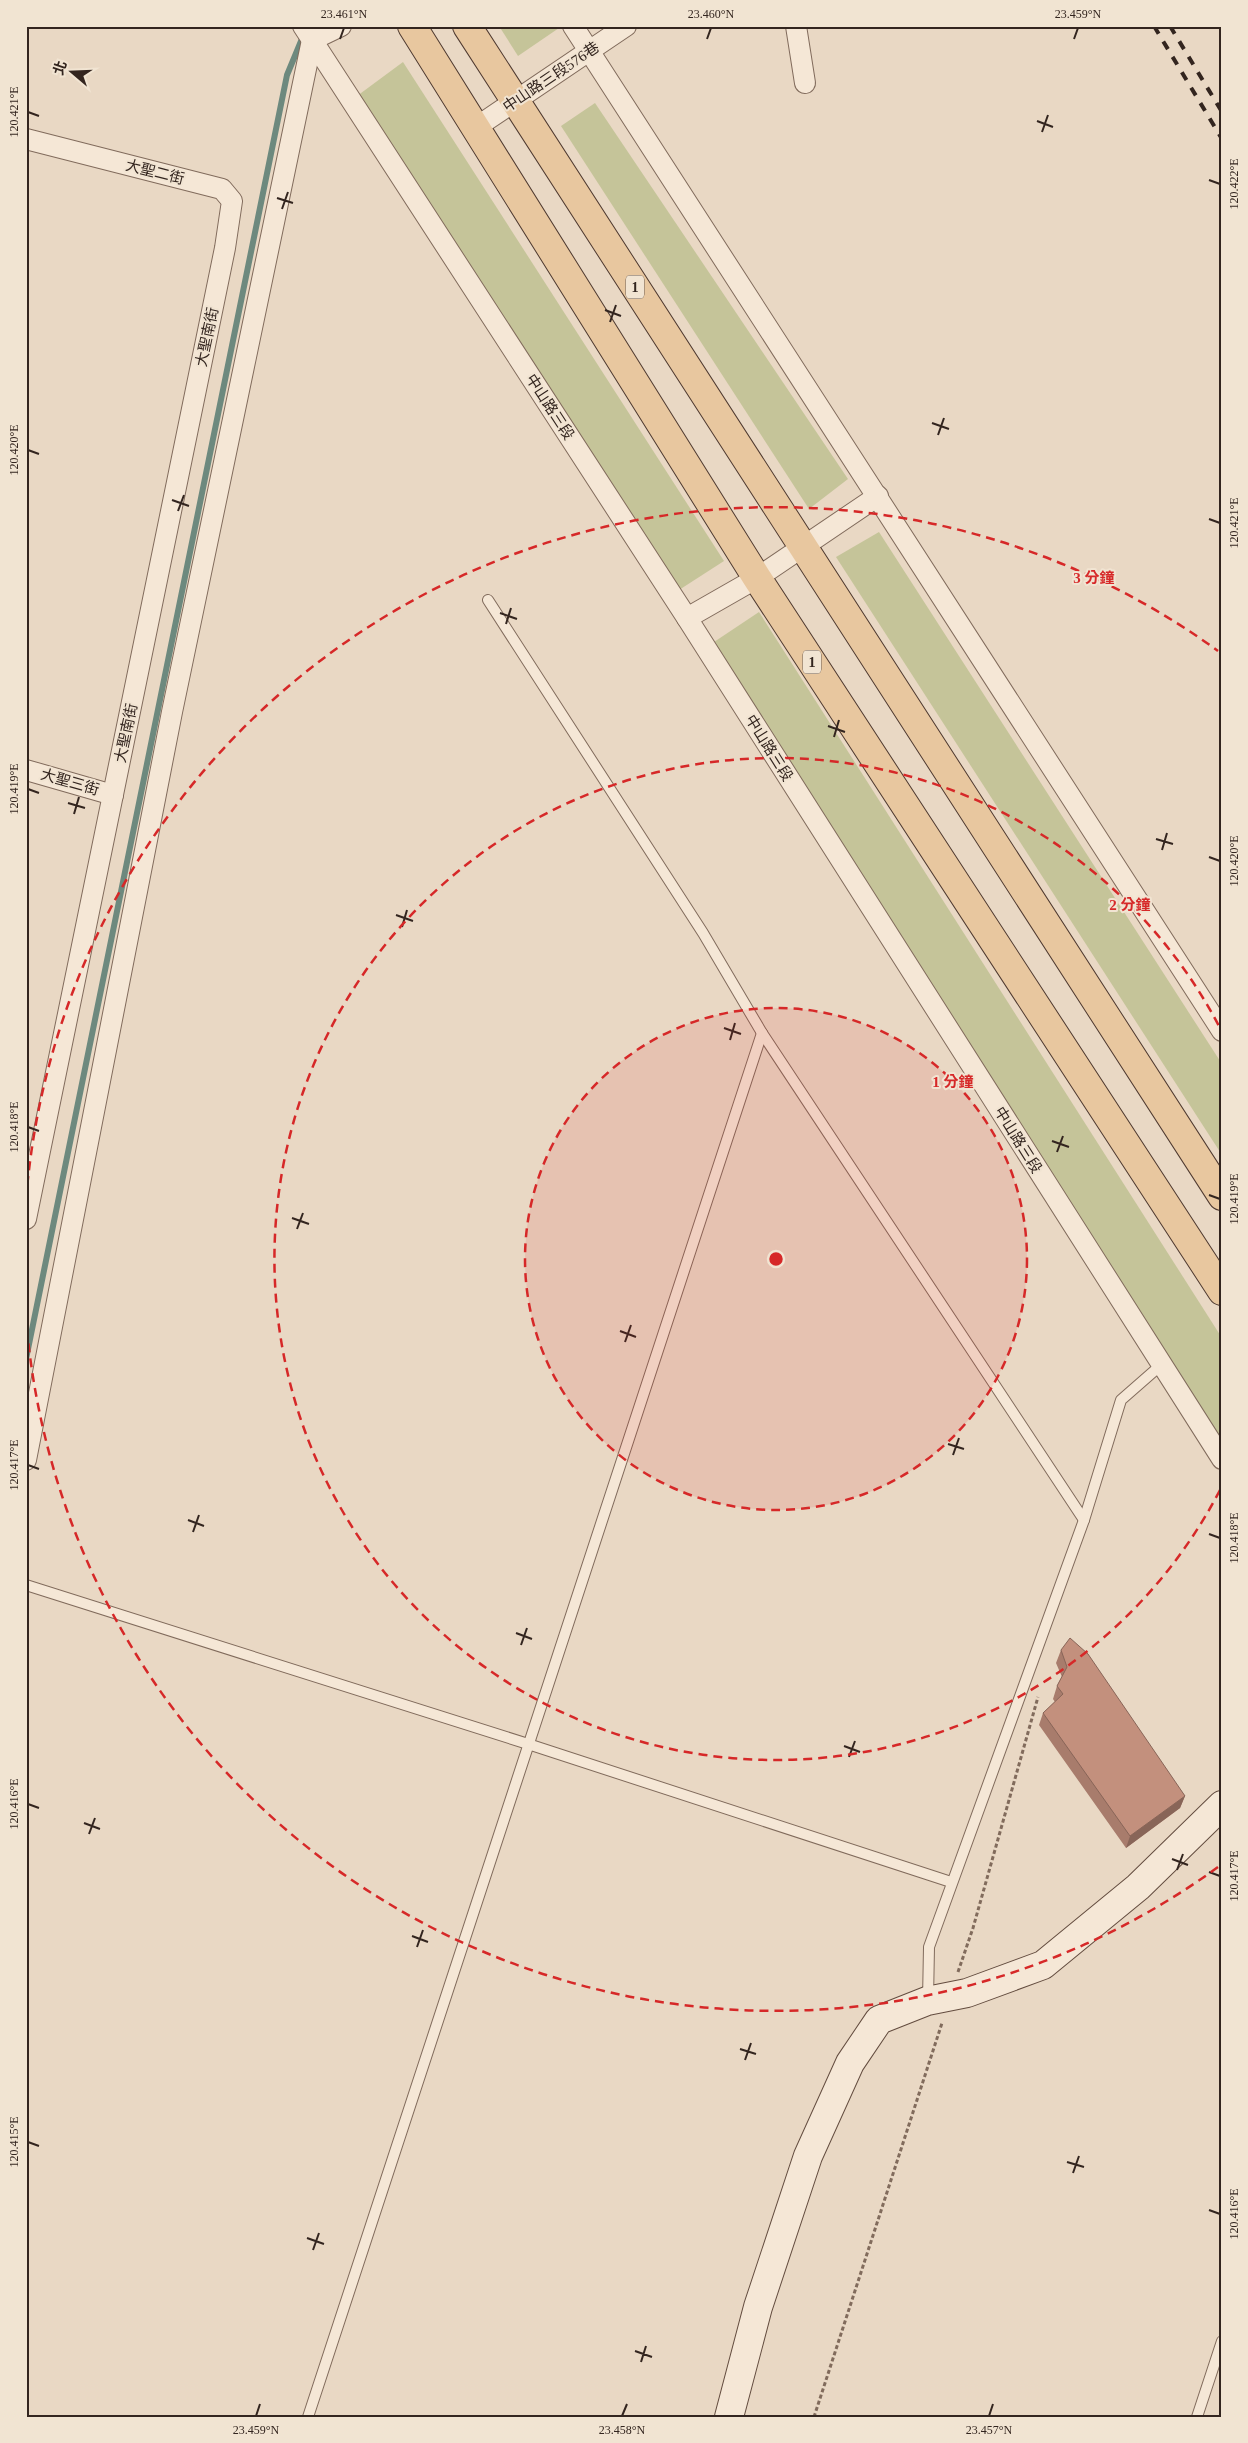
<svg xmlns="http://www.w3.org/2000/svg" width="1248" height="2443" font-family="'Times New Roman','Noto Sans TC',serif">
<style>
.green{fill:#c5c499}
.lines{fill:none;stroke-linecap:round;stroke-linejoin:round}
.stream{stroke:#6d897e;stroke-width:6}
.lane-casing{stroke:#816b5c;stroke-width:12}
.street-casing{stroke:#816b5c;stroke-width:22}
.secondary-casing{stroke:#634c3f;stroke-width:30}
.primary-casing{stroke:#4f3a30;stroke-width:30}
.path{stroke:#816b5c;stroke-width:3;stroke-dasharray:4 2.5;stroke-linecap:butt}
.lane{stroke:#f5e7d6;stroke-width:10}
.street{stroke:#f5e7d6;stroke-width:20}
.secondary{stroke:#f5e7d6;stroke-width:28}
.primary{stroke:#e8c79f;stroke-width:28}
.rail{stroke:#33251f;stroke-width:4;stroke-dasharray:9 9;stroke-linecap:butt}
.wall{fill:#a87c6c}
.shaded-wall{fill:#886558}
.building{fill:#c3907d;stroke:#886558}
.ticks{fill:none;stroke:#33251f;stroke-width:2}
.ring{fill:none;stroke:#d62828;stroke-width:2.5;stroke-dasharray:9 6}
.labels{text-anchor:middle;stroke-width:4;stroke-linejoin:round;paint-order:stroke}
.shield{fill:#f1e4d2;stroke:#6c5e55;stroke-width:1}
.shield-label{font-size:14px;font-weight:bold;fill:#33251f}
.street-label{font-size:15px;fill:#33251f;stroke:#f1e4d2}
.centre{fill:#d62828;stroke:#f1e4d2;stroke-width:2.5}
.ring-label{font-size:15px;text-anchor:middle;font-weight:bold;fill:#d62828;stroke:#f1e4d2;stroke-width:4;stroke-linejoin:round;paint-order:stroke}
.neatline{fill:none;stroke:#33251f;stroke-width:2}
.ticks-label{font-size:12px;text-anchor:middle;fill:#33251f}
</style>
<rect width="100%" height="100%" fill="#e9d8c4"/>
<g class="green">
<polygon points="499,26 558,26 559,28 518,56"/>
<polygon points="403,62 724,561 679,590 357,96"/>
<polygon points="595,103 848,479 809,509 561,126"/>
<polygon points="879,532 1222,1064 1222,1155 836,557"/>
<polygon points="759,612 1222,1338 1222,1440 714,642"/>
</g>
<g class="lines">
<polyline class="stream" points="26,1359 287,75 304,34"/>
<defs>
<g id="lane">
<polyline points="488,600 703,933 762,1033 1084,1520"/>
<polyline points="26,1585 528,1744 951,1882"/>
<polyline points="928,2000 929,1947 1084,1520 1121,1400 1161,1365"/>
<polyline points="308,2417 762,1033"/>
<polyline points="1197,2417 1222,2341"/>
</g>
<g id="street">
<polyline points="303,26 687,618 1222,1459"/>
<polyline points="573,26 1222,1031"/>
<polyline points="796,26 805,83"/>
<polyline points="475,128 626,26"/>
<polyline points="26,139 222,189 232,201 225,248 26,1219"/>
<polyline points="687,618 757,578 878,496"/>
<polyline points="26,770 113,795"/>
<polyline points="26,1460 172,712 312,40 341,26"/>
</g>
<polyline id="secondary" points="729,2417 758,2307 808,2156 850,2063 879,2020 927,2001 967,1993 1043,1965 1138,1887 1222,1805"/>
<g id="primary">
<polyline points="412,26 757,578 1222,1291"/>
<polyline points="467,26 1222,1196"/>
</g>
</defs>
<use href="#lane" class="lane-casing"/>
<use href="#street" class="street-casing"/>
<use href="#secondary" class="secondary-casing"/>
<use href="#primary" class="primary-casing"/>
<g class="path">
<polyline points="958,1972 973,1928 1038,1697"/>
<polyline points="814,2417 942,2023"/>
</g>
<use href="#lane" class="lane"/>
<use href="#street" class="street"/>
<use href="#secondary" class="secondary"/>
<use href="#primary" class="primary"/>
<g class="rail">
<polyline points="1154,26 1222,139"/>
<polyline points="1170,26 1222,112"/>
</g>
</g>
<polygon class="wall" points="1061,1650 1185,1796 1180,1808 1126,1848 1039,1725 1043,1713 1055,1702 1053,1699 1057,1686 1062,1677 1056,1663"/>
<polygon class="shaded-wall" points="1185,1796 1180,1808 1126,1848 1130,1836"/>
<polygon class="building" points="1070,1638 1088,1654 1185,1796 1130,1836 1043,1713 1063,1694 1057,1686 1067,1667 1061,1650"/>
<path class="ticks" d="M 340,39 L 344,28M 707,39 L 711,28M 1074,39 L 1078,28M 28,112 L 39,116M 1037,121 L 1053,127M 1042,132 L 1048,115M 1209,180 L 1220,184M 277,198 L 293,203M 282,209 L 288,192M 605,310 L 621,316M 610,322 L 616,305M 932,423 L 949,429M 938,435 L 944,418M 28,450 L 39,454M 172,500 L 189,506M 178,511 L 184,495M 1209,519 L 1220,523M 500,613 L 517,619M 506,624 L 511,608M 828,726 L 845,732M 834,737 L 839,720M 28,789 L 39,793M 68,803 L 85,808M 74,814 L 79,797M 1156,839 L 1173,844M 1162,850 L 1167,833M 1209,857 L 1220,861M 396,915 L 413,921M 402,927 L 407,910M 724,1028 L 741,1034M 730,1040 L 735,1023M 28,1127 L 39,1131M 1052,1141 L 1069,1147M 1057,1152 L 1063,1136M 1209,1195 L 1220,1199M 292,1218 L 309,1224M 297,1229 L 303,1213M 620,1331 L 636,1337M 625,1342 L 631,1325M 948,1444 L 964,1449M 953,1455 L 959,1438M 28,1465 L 39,1469M 188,1520 L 204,1526M 193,1532 L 199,1515M 1209,1534 L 1220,1538M 516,1633 L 532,1639M 521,1645 L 527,1628M 844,1746 L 860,1752M 849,1757 L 855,1741M 28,1804 L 39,1808M 84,1823 L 100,1829M 89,1834 L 95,1818M 1172,1859 L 1188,1865M 1177,1870 L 1183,1854M 1209,1872 L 1220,1876M 412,1936 L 428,1942M 417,1947 L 423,1930M 740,2049 L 756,2054M 745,2060 L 751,2043M 28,2142 L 39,2146M 1067,2162 L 1084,2167M 1073,2173 L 1079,2156M 1209,2210 L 1220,2214M 307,2238 L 324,2244M 313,2250 L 319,2233M 635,2351 L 652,2357M 641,2362 L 646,2346M 256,2416 L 260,2404M 622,2416 L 627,2404M 989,2416 L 993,2404"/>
<circle cx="776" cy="1259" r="251" fill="#d62828" fill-opacity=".12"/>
<g class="ring">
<circle cx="776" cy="1259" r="251"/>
<path d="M1220 1490A501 501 0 1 1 1220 1028"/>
<path d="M1218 1867A752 752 0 0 1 26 1318M26 1200A752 752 0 0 1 1218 651"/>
</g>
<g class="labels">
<g class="shield">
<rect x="626" y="275.5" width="18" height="23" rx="4"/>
<rect x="803" y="650.5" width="18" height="23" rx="4"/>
</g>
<g class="shield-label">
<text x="635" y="292">1</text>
<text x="812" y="667">1</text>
</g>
<g class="street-label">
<text transform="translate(551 77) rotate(-34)" y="5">中山路三段576巷</text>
<text transform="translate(155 172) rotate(14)" y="5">大聖二街</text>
<text transform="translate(207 337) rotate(-78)" y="5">大聖南街</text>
<text transform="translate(550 407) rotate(57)" y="5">中山路三段</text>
<text transform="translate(126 733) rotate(-78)" y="5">大聖南街</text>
<text transform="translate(769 748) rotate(58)" y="5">中山路三段</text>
<text transform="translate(70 782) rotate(16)" y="5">大聖三街</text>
<text transform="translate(1018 1140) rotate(58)" y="5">中山路三段</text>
</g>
</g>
<circle cx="776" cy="1259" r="8" class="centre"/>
<g class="ring-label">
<text x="1094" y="583">3 分鐘</text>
<text x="1130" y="910">2 分鐘</text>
<text x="953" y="1087">1 分鐘</text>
</g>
<rect width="1248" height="2443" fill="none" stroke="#f1e4d2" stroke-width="55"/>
<g transform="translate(72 72) rotate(289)" stroke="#f1e4d2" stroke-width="4" paint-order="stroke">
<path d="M0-4L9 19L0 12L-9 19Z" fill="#33251f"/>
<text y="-8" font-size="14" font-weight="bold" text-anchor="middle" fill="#33251f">北</text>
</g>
<rect x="28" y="28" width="1192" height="2388" class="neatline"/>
<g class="ticks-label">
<text x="344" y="18">23.461°N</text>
<text x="711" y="18">23.460°N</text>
<text x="1078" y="18">23.459°N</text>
<text transform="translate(14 112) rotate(-90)" y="4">120.421°E</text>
<text transform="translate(1234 184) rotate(-90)" y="4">120.422°E</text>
<text transform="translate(14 450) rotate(-90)" y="4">120.420°E</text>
<text transform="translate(1234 523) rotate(-90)" y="4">120.421°E</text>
<text transform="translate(14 789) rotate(-90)" y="4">120.419°E</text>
<text transform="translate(1234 861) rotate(-90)" y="4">120.420°E</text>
<text transform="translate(14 1127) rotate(-90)" y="4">120.418°E</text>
<text transform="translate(1234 1199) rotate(-90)" y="4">120.419°E</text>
<text transform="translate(14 1465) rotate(-90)" y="4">120.417°E</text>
<text transform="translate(1234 1538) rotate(-90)" y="4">120.418°E</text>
<text transform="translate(14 1804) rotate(-90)" y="4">120.416°E</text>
<text transform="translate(1234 1876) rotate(-90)" y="4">120.417°E</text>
<text transform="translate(14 2142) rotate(-90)" y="4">120.415°E</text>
<text transform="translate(1234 2214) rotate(-90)" y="4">120.416°E</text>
<text x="256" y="2434">23.459°N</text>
<text x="622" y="2434">23.458°N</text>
<text x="989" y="2434">23.457°N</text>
</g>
</svg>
